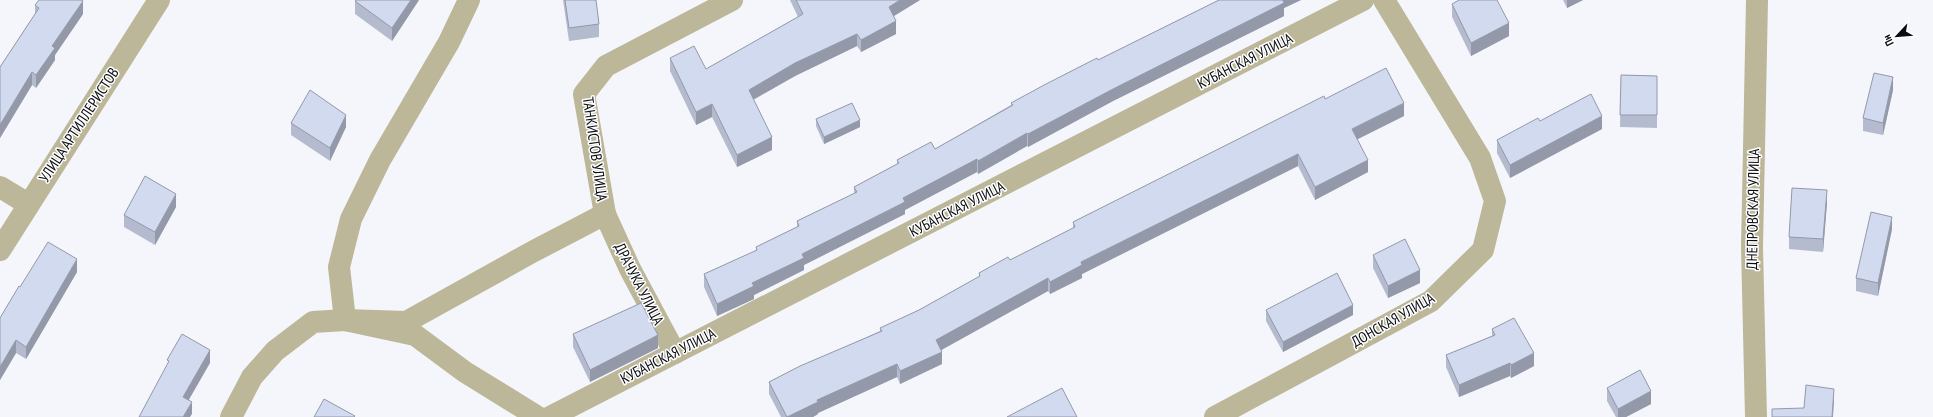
<svg xmlns="http://www.w3.org/2000/svg" width="1933" height="417" font-family="'PT Sans Narrow',sans-serif">
<style>
.lines{fill:none;stroke-linecap:round;stroke-linejoin:round}
.minor{stroke:#bcb798;stroke-width:22}
.wall{fill:#b5bbce}
.shaded-wall{fill:#9399a8}
.building{fill:#d2daf0;stroke:#9399a8}
.labels{text-anchor:middle;stroke-width:3;stroke-linejoin:round;paint-order:stroke}
.street-label{font-size:15px;fill:#0a0c13;stroke:#fff}
</style>
<rect width="100%" height="100%" fill="#f5f6fb"/>
<g class="lines">
<g class="minor">
<polyline points="469,0 449,42 380,160 351,219 339,267 345,320 415,335 465,372 538,417"/>
<polyline points="0,187 28,204"/>
<polyline points="605,214 630,269 675,353"/>
<polyline points="0,250 159,0"/>
<polyline points="231,417 252,377 275,351 313,322 345,320 406,322 534,251 605,214 584,94 606,66 732,0"/>
<polyline points="550,417 1363,0"/>
<polyline points="1215,417 1431,301 1483,250 1495,201 1480,158 1384,0"/>
<polyline points="1756,417 1752,247 1757,0"/>
</g>
</g>
<g class="wall">
<polygon points="356,0 419,0 392,41 355,14 355,1"/>
<polygon points="563,0 596,0 599,24 599,37 569,41"/>
<polygon points="790,0 920,0 894,16 896,34 861,52 857,46 795,76 753,100 772,150 737,167 712,117 696,125 670,71 670,58 706,69 798,17"/>
<polygon points="1219,0 1301,0 1284,8 1284,16 1113,101 1028,147 1027,146 978,174 977,172 905,210 905,214 804,265 804,270 754,295 754,299 717,316 704,287 704,274 756,251 756,247 797,227 797,221 854,194 854,187 897,164 897,160 935,149 1011,105 1011,103"/>
<polygon points="1563,0 1583,0 1567,8"/>
<polygon points="1452,4 1509,36 1471,56 1452,17"/>
<polygon points="35,5 83,14 55,55 55,60 36,88 32,85 0,138 0,67 35,14"/>
<polygon points="1621,75 1657,76 1657,128 1620,127"/>
<polygon points="1893,90 1883,135 1863,131 1863,118"/>
<polygon points="1325,99 1404,116 1357,139 1368,172 1315,200 1298,166 1082,274 1082,278 1050,294 1048,291 941,350 942,364 900,384 897,377 818,413 818,414 813,417 781,417 769,394 769,382 880,331 880,328 919,310 979,277 979,273 1010,260 1073,228 1073,222"/>
<polygon points="816,119 860,127 824,144 816,126"/>
<polygon points="1540,121 1602,129 1510,178 1497,153 1497,140"/>
<polygon points="291,123 346,127 330,161 291,135"/>
<polygon points="1827,203 1823,252 1789,249 1789,237"/>
<polygon points="176,207 155,245 124,227 124,215"/>
<polygon points="1892,229 1878,296 1856,291 1856,278"/>
<polygon points="1373,255 1420,283 1388,298 1373,268"/>
<polygon points="77,272 26,359 16,353 0,380 0,318 20,287"/>
<polygon points="1266,310 1353,315 1283,352 1266,321"/>
<polygon points="1492,329 1534,366 1511,378 1510,376 1459,397 1446,367 1446,355 1492,336"/>
<polygon points="573,334 658,348 590,382 573,347"/>
<polygon points="1607,388 1651,404 1626,417 1616,417 1607,401"/>
</g>
<g class="shaded-wall">
<polygon points="411,0 419,0 392,41 392,28"/>
<polygon points="900,0 920,0 889,19 889,7"/>
<polygon points="1282,0 1301,0 1284,8 1284,16 1113,101 1028,147 1028,134 1113,89"/>
<polygon points="1567,0 1583,0 1567,8"/>
<polygon points="83,1 83,14 55,55 55,60 36,88 36,75 52,46"/>
<polygon points="896,21 896,34 861,52 861,40"/>
<polygon points="1509,23 1509,36 1471,56 1471,43"/>
<polygon points="857,34 857,46 795,76 749,102 749,90 795,63"/>
<polygon points="32,72 32,85 0,138 0,125"/>
<polygon points="1893,77 1893,90 1883,135 1883,123"/>
<polygon points="1404,103 1404,116 1352,142 1352,129"/>
<polygon points="712,104 712,117 696,125 696,112"/>
<polygon points="346,115 346,127 330,161 330,148"/>
<polygon points="1602,116 1602,129 1510,178 1510,165"/>
<polygon points="860,120 860,127 824,144 824,137"/>
<polygon points="1027,133 1027,146 978,174 978,161"/>
<polygon points="772,137 772,150 737,167 737,155"/>
<polygon points="1298,154 1298,166 1082,274 1082,278 1050,294 1050,282 1081,262"/>
<polygon points="977,159 977,172 905,210 905,214 804,265 804,270 754,295 754,299 717,316 717,304 802,254 903,198"/>
<polygon points="1368,160 1368,172 1315,200 1315,187"/>
<polygon points="1827,190 1827,203 1823,252 1823,239"/>
<polygon points="176,194 176,207 155,245 155,232"/>
<polygon points="1892,217 1892,229 1878,296 1878,283"/>
<polygon points="77,259 77,272 26,359 26,347"/>
<polygon points="1420,270 1420,283 1388,298 1388,286"/>
<polygon points="1048,278 1048,291 936,353 936,340"/>
<polygon points="1353,305 1353,315 1283,352 1283,342"/>
<polygon points="658,335 658,348 590,382 590,370"/>
<polygon points="16,340 16,353 0,380 0,367"/>
<polygon points="210,350 210,363 183,410 183,397"/>
<polygon points="942,352 942,364 900,384 900,371"/>
<polygon points="1534,353 1534,366 1511,378 1511,365"/>
<polygon points="1510,363 1510,376 1459,397 1459,385"/>
<polygon points="897,364 897,377 818,413 818,414 813,417 788,417 817,400"/>
<polygon points="1834,389 1834,401 1833,417 1832,417"/>
<polygon points="1651,391 1651,404 1626,417 1618,417 1618,409"/>
<polygon points="192,402 192,414 190,417 183,417"/>
</g>
<g class="building">
<polygon points="39,0 82,0 83,1 52,46 55,48 36,75 32,72 0,125 0,67 39,8 35,5"/>
<polygon points="356,0 411,0 392,28 355,1"/>
<polygon points="565,0 596,0 599,24 569,28"/>
<polygon points="796,0 900,0 889,7 896,21 861,40 857,34 795,63 749,90 772,137 737,155 712,104 696,112 670,58 694,46 706,69 803,14"/>
<polygon points="1219,0 1283,0 1284,3 1113,89 1028,134 1027,133 978,161 977,159 903,198 905,202 802,254 804,258 752,283 754,286 717,304 704,274 757,250 756,247 799,226 797,221 857,192 854,187 899,163 897,160 931,142 935,149 1013,105 1011,103 1046,84 1097,58 1098,60"/>
<polygon points="1459,0 1497,0 1509,23 1471,43 1452,4"/>
<polygon points="1386,68 1404,103 1352,129 1368,160 1315,187 1298,154 1081,262 1082,265 1050,282 1048,278 936,340 942,352 900,371 897,364 817,400 818,402 787,417 769,382 800,366 882,331 880,328 919,310 980,276 979,273 1008,257 1010,260 1075,227 1073,222 1324,96 1325,99"/>
<polygon points="1874,73 1893,77 1883,123 1863,118"/>
<polygon points="1621,75 1657,76 1657,115 1620,115"/>
<polygon points="310,90 346,115 330,148 291,123"/>
<polygon points="1591,94 1602,116 1510,165 1497,140 1538,118 1540,121"/>
<polygon points="852,103 860,120 824,137 816,119"/>
<polygon points="145,176 176,194 155,232 124,215"/>
<polygon points="1792,188 1827,190 1823,239 1789,237"/>
<polygon points="1871,212 1892,217 1878,283 1856,278"/>
<polygon points="1405,239 1420,270 1388,286 1373,255"/>
<polygon points="48,242 77,259 26,347 16,340 0,367 0,318 19,286 20,287"/>
<polygon points="1337,273 1353,305 1283,342 1266,310"/>
<polygon points="641,303 658,335 590,370 573,334"/>
<polygon points="1514,318 1534,353 1511,365 1510,363 1459,385 1446,355 1495,335 1492,329"/>
<polygon points="182,334 210,350 183,397 192,402 183,417 139,417 169,361 167,360"/>
<polygon points="1640,370 1651,391 1618,409 1607,388"/>
<polygon points="1806,385 1834,389 1832,417 1772,417 1772,409 1804,408"/>
<polygon points="1062,388 1077,417 1007,417"/>
<polygon points="324,399 355,416 354,417 314,417"/>
</g>
<g class="labels">
<g class="street-label">
<text transform="translate(1245 61) rotate(-27)" y="5">КУБАНСКАЯ УЛИЦА</text>
<text transform="translate(79 125) rotate(-57)" y="5">УЛИЦА АРТИЛЛЕРИСТОВ</text>
<text transform="translate(595 149) rotate(82)" y="5">ТАНКИСТОВ УЛИЦА</text>
<text transform="translate(957 209) rotate(-27)" y="5">КУБАНСКАЯ УЛИЦА</text>
<text transform="translate(1753 209) rotate(-89)" y="5">ДНЕПРОВСКАЯ УЛИЦА</text>
<text transform="translate(639 284) rotate(63)" y="5">ДРАЧУКА УЛИЦА</text>
<text transform="translate(1393 320) rotate(-30)" y="5">ДОНСКАЯ УЛИЦА</text>
<text transform="translate(668 356) rotate(-27)" y="5">КУБАНСКАЯ УЛИЦА</text>
</g>
</g>
<g transform="translate(1897 36) rotate(244)" stroke="#ffffff" stroke-width="3" paint-order="stroke">
<path d="M0-3L7 15L0 10L-7 15Z" fill="#0a0c13"/>
<text y="-6" font-size="11" font-weight="bold" text-anchor="middle" fill="#0a0c13">Пн</text>
</g>
</svg>
